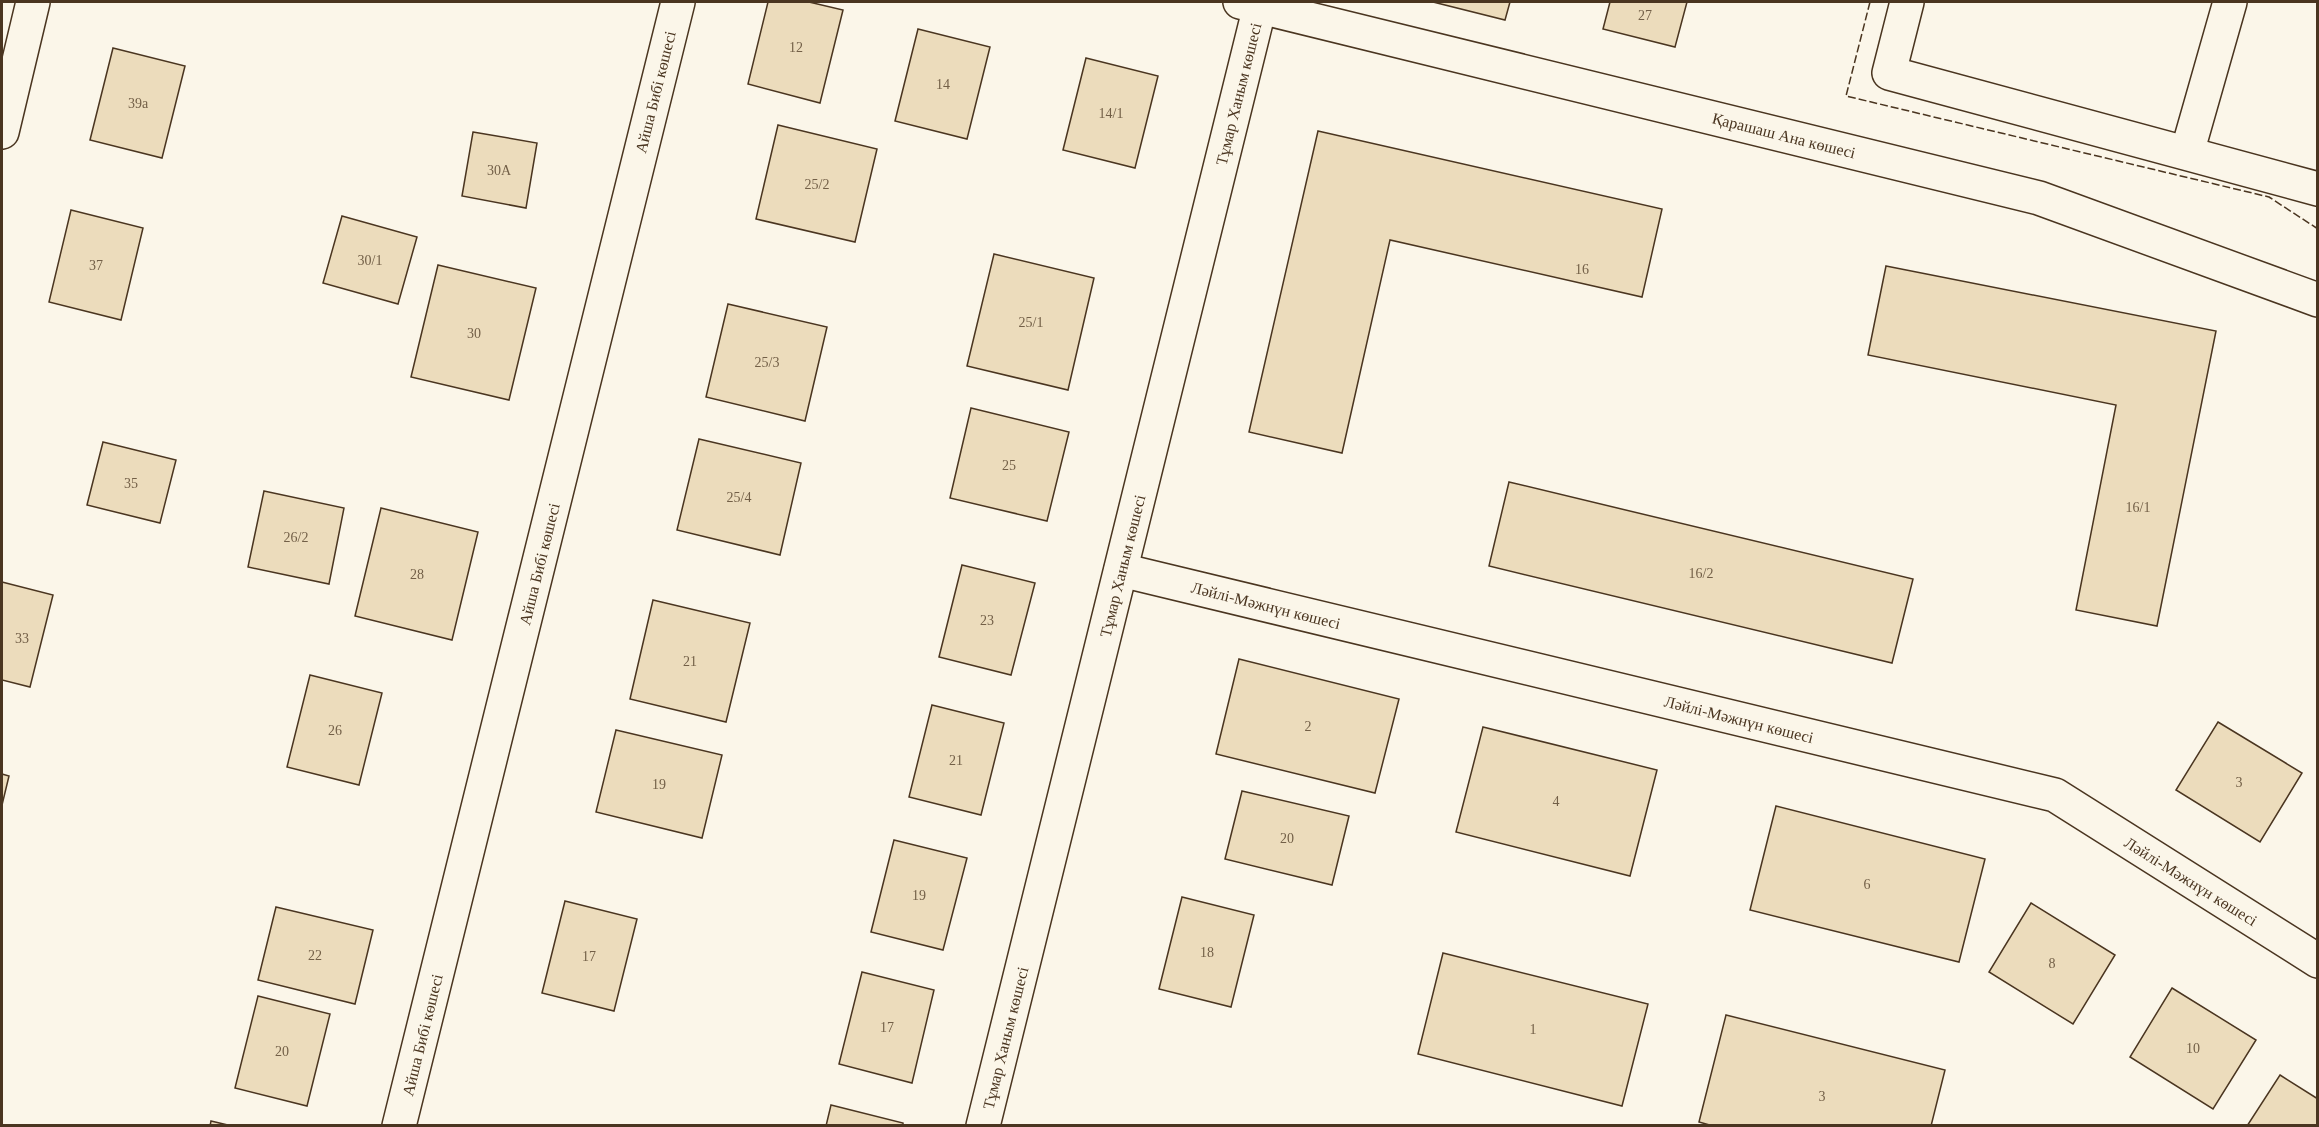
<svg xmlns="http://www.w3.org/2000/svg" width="2319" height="1127" font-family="Georgia,serif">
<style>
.building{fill:#ecdcbc;stroke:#4a3520;stroke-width:1.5}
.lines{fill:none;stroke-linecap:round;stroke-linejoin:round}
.minor-casing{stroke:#4a3520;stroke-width:36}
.minor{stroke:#fbf6e9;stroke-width:33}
.fence{stroke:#4a3520;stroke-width:1.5;stroke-dasharray:8 3;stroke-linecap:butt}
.labels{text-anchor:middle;stroke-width:4.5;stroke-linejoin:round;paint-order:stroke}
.number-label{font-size:14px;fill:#725f47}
.street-label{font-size:16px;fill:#4a3520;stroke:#fbf6e9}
</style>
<rect width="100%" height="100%" fill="#fbf6e9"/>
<g class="building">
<polygon points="768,2 809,2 843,10 820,103 748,84"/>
<polygon points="1433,2 1510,2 1505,20"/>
<polygon points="1610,2 1687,2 1675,47 1603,29"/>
<polygon points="918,29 990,47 967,139 895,121"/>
<polygon points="113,48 185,66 162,158 90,140"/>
<polygon points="1086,58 1158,76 1135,168 1063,150"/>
<polygon points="778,125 877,149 855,242 756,219"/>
<polygon points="1318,131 1662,209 1642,297 1390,240 1342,453 1249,432"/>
<polygon points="473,132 537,143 526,208 462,196"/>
<polygon points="71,210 143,228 121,320 49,302"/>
<polygon points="342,216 417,237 398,304 323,283"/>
<polygon points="994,254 1094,278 1068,390 967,366"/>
<polygon points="438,265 536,288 509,400 411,377"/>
<polygon points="1886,266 2216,331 2157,626 2076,610 2116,405 1868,355"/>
<polygon points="728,304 827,327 805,421 706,397"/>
<polygon points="971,408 1069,432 1047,521 950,498"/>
<polygon points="699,439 801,463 780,555 677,530"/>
<polygon points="103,442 176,460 160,523 87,505"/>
<polygon points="1509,482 1913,579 1892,663 1489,566"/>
<polygon points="264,491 344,508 329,584 248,567"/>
<polygon points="381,508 478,532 452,640 355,616"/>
<polygon points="962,565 1035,583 1011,675 939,657"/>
<polygon points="2,582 53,595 30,687 2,680"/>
<polygon points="653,600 750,623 726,722 630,699"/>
<polygon points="1239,659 1399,699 1375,793 1216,754"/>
<polygon points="310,675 382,693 359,785 287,767"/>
<polygon points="932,705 1004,723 981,815 909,797"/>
<polygon points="2218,722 2302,773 2260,842 2176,790"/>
<polygon points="1483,727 1657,770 1630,876 1456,832"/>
<polygon points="616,730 722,755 702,838 596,812"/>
<polygon points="2,774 9,776 2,805"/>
<polygon points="1242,791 1349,816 1332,885 1225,859"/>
<polygon points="1776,806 1985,859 1959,962 1750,910"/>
<polygon points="894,840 967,858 943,950 871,932"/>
<polygon points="1182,897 1254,915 1231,1007 1159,989"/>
<polygon points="565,901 637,919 614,1011 542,993"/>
<polygon points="2031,903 2115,955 2073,1024 1989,972"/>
<polygon points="276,907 373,930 355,1004 258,980"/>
<polygon points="1443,953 1648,1004 1622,1106 1418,1054"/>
<polygon points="862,972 934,990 912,1083 839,1064"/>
<polygon points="2172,988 2256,1040 2213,1109 2130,1057"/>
<polygon points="258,996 330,1014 307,1106 235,1088"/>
<polygon points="1726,1015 1945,1070 1931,1126 1713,1126 1699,1122"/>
<polygon points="2280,1075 2318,1099 2318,1126 2247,1126"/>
<polygon points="831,1105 903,1123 903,1126 826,1126"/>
<polygon points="211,1121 232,1126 210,1126"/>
</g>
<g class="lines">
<defs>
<g id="minor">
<polyline points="1240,2 2039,198 2318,300"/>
<polyline points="1907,2 1889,73 2318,189"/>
<polyline points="2,132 33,2"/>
<polyline points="2187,153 2230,2"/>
<polyline points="1121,570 2055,795 2318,961"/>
<polyline points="399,1126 678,2"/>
<polyline points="983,1126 1261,2"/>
</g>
</defs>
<use href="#minor" class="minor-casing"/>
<use href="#minor" class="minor"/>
<polyline class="fence" points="1870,2 1846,96 2269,197 2318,229"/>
</g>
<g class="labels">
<g class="number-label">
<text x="1645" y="20">27</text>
<text x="796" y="52">12</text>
<text x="943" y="89">14</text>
<text x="138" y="108">39а</text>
<text x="1111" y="118">14/1</text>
<text x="499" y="175">30А</text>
<text x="817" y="189">25/2</text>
<text x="370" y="265">30/1</text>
<text x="96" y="270">37</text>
<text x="1582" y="274">16</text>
<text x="1031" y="327">25/1</text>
<text x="474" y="338">30</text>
<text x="767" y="367">25/3</text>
<text x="1009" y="470">25</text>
<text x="131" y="488">35</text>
<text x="739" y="502">25/4</text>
<text x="2138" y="512">16/1</text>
<text x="296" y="542">26/2</text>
<text x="1701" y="578">16/2</text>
<text x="417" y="579">28</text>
<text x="987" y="625">23</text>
<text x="22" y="643">33</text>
<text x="690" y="666">21</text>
<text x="1308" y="731">2</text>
<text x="335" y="735">26</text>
<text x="956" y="765">21</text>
<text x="2239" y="787">3</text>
<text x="659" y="789">19</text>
<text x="1556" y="806">4</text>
<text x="1287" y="843">20</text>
<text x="1867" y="889">6</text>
<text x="919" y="900">19</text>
<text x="1207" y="957">18</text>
<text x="315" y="960">22</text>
<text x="589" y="961">17</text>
<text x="2052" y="968">8</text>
<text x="887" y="1032">17</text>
<text x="1533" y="1034">1</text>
<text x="2193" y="1053">10</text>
<text x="282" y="1056">20</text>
<text x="1822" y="1101">3</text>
</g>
<g class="street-label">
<text transform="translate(655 92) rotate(-76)" y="6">Айша Бибі көшесі</text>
<text transform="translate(1238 94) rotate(-76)" y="6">Тұмар Ханым көшесі</text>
<text transform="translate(1784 135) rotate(14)" y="6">Қарашаш Ана көшесі</text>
<text transform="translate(539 564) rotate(-76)" y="6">Айша Бибі көшесі</text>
<text transform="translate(1122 566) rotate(-76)" y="6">Тұмар Ханым көшесі</text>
<text transform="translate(1266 605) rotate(14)" y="6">Ләйлі-Мәжнүн көшесі</text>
<text transform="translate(1739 719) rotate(14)" y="6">Ләйлі-Мәжнүн көшесі</text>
<text transform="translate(2191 881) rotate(32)" y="6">Ләйлі-Мәжнүн көшесі</text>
<text transform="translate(422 1035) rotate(-76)" y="6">Айша Бибі көшесі</text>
<text transform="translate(1005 1038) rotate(-76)" y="6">Тұмар Ханым көшесі</text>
</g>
</g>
<rect width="2319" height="1127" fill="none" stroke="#4a3520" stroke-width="6"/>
</svg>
